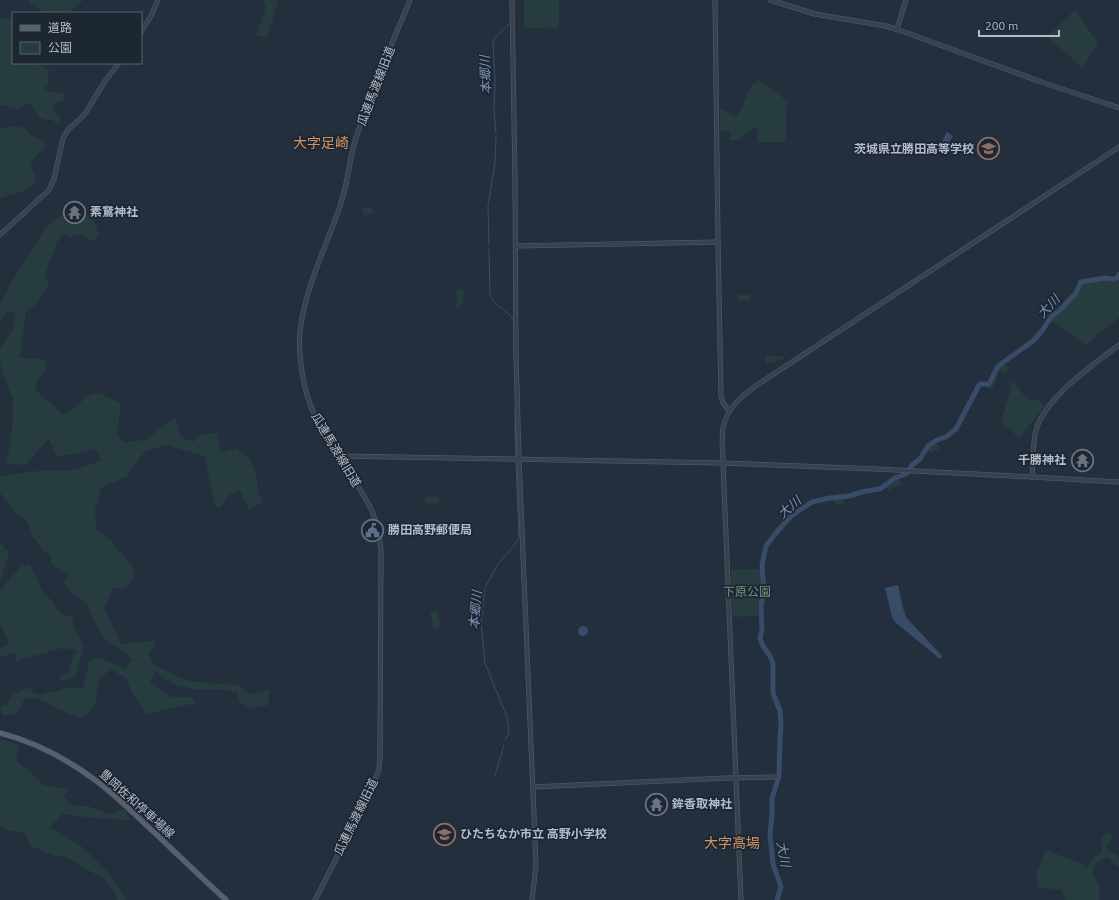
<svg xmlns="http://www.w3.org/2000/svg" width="1119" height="900" font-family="Ubuntu,'Noto Sans JP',sans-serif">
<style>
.green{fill:#263c3f}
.water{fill:#394c67}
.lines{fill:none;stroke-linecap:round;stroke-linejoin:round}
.stream{stroke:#394c67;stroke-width:1}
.river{stroke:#394c67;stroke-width:5}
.minor-casing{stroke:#565f6c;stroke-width:5}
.major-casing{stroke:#414a57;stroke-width:6}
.minor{stroke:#38414e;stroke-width:4}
.major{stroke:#56606e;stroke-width:5}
.labels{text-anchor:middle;stroke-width:3.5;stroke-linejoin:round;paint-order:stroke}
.street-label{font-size:12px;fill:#b4bcc9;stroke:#1d2633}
.poi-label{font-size:12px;font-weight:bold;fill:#b4bcc9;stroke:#1d2633;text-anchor:start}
.park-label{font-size:12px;fill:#6b9a76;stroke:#1d2633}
.water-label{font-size:13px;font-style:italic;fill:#7c92b1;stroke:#1d2633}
.quarter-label{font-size:14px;fill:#d59563;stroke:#1d2633}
</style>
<rect width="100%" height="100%" fill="#242f3e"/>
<g class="green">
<polygon points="29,0 83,0 69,13 45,13 29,2"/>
<polygon points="263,0 278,0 268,37 256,36 266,7"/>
<polygon points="524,0 559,0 559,25 556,29 524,28"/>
<polygon points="1075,10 1098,43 1083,68 1047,37"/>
<path d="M 8,17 L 13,20 L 13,63 C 26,63 38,62 49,70 L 47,79 L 49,80 L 48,84 L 44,88 L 49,91 L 60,93 L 66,93 L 63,100 L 54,104 C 52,111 56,115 62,118 L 57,124 L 53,120 C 31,120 41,112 28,103 C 18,109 15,113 5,105 L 0,105 L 0,19 Z"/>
<path d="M 757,81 L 760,81 L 789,102 L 786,109 L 786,142 L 758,142 L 757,126 L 739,140 L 730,140 L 730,131 L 720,131 L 720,108 L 736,117 C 738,113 742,110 743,106 C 746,97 749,86 757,81 Z"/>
<polygon points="15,126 24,128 30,135 41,139 44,142 44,148 30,163 36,178 33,186 22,192 0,198 0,128"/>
<path d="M 75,206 L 94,221 L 99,235 L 93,241 L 81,235 L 76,234 L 71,238 L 62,234 L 56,244 L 45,274 L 49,285 L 38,302 L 26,312 L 20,358 L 42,359 L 47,360 L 45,372 L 37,381 L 35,389 L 64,415 L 91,394 L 99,393 L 121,403 L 117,433 L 124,442 L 146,440 L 165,424 L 175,418 L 181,437 L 193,442 L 202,434 L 217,433 L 221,453 L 236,448 L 249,458 L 256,474 L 259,494 L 263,502 L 249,509 L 240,491 L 228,495 L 221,508 L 215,506 L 205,456 L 166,445 L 145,451 L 126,477 L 102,487 L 95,510 L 96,529 L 111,541 L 133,567 L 134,577 L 125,588 L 113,588 L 104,608 L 121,644 L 153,641 L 155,646 L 149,653 L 153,664 L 188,681 L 218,684 L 240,685 L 243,690 L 252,694 L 270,689 L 268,705 L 251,708 L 239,702 L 237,692 L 218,689 L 194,689 L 178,686 L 165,679 L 156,670 L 150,683 L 171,697 L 192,697 L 196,703 L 147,714 L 133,695 L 127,679 L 111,669 L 99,679 L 95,704 L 90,713 L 78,718 L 39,699 L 25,698 L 17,714 L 2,715 L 0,707 L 8,703 L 12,695 L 28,687 L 37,695 L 48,692 L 55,692 L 67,687 L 82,689 L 90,661 C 92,660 94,658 96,658 C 103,657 118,666 124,669 L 133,660 L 123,651 L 108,643 L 100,633 L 87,604 L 68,590 L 64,583 L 68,575 L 51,564 L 51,556 L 43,551 L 38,543 L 32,537 L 27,521 L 16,513 L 0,493 L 0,476 L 46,470 L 66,471 L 84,467 L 101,460 L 96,449 L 57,457 L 49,439 L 25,465 L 6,464 L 9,451 L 13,419 L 13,399 L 2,372 L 0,358 L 0,348 L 13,329 L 15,313 L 7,311 L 0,324 L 0,306 L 1,302 L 10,285 L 46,227 Z"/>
<polygon points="370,206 373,213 365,216 362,209"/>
<polygon points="1119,275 1119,318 1109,325 1086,345 1051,321 1050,322 1045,318 1049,314 1052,317 1055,317 1077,294 1080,284 1082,282 1103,279 1115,280 1118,278"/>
<polygon points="463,289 463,303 457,307 452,306 457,304 458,302 456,295 457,290"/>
<polygon points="738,295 750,295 750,301 738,300"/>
<polygon points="766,356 784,357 784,359 766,364"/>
<polygon points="1004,362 1009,368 1006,374 997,370 999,366"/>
<polygon points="996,373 999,374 992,389 983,386 989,385"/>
<polygon points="1009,381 1015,384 1027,399 1041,401 1044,407 1019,438 1009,428 1003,424 1002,417 1011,390"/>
<polygon points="514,424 516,424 517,426 517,454 515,457"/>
<polygon points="936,442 940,449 931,453 927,449"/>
<polygon points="898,478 902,484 889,490 887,489 887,485"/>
<polygon points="439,496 440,503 425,504 424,497"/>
<polygon points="847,497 844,501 843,504 836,505 832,498"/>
<polygon points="0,543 9,552 0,583"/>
<polygon points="30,564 42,591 45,595 54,602 55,607 64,615 72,617 74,628 84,646 76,676 68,680 61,681 59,677 70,671 70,664 77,650 62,648 16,661 15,653 0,657 0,648 9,644 1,626 0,626 0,591 21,566"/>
<polygon points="760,569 761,589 761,596 758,605 758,616 733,617 731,570"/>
<polygon points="437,611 441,627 434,629 430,613"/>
<polygon points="0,739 19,745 16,760 44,785 70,789 63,795 73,806 88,806 109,814 124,809 130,820 93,818 62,814 50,827 81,846 111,875 126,900 117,900 115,893 106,880 65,857 53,855 31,846 24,832 9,831 0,825"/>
<polygon points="1107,832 1113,836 1106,849 1112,853 1119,856 1119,866 1116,865 1107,857 1095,864 1092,873 1099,885 1099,900 1066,900 1061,890 1038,887 1036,876 1045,850 1081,863 1086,868 1094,857 1101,853 1102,847 1101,840"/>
</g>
<g class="water">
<polygon points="947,132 953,136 948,144 942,141"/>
<polygon points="898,585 903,608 906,617 942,656 940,659 895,622 892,617 885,588"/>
<circle cx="583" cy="631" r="5"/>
</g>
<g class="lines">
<g class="stream">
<polyline points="496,133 494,110 495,80 493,42 495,38 510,23"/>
<polyline points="489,245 488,206 495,162 496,137"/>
<path d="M 489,249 L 490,295 C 494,306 508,310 513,320 C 515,327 514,347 514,355"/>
<polyline points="515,408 516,457"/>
<polyline points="505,740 509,733 507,717 485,663 481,623 485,588 498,564 516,543 519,538 516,462"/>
<polyline points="495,775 504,745"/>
</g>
<polyline class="river" points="777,900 781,887 773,864 770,835 772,814 772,798 779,776 780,739 781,725 780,711 773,693 773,664 770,656 763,646 760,639 762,629 761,604 764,595 762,565 766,546 776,533 791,516 812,502 830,498 849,496 866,491 880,489 895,478 906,474 908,472 912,465 920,459 928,446 937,440 946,437 956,429 979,385 980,384 989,384 998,366 1033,341 1042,331 1051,317 1060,310 1076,293 1081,282 1105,278 1114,279 1117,278 1119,274"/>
<defs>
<g id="minor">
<polyline points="512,0 515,179 516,357 519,460 536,864 532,900"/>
<path d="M 715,0 L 718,242 L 721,396 C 722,402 724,407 730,410"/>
<polyline points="770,0 815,14 886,26 899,30 1044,83 1119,108"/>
<polyline points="897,29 906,0"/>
<polyline points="141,32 151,16 158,0"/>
<polyline points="0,235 49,190 54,179 63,138 68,130 85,114 105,81 119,63"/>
<polyline points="516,246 718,242"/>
<path d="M 339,456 L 723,463 L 876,469 L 1032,477 C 1033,463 1033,448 1035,434 C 1042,399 1092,366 1119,345"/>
<polyline points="1032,477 1119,482"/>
<polyline points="533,787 727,778 777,777"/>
<path d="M 315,900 L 371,791 L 379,769 L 380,758 L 381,551 C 380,536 377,524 372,511 C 352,471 320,438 307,395 C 302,378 298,349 300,332 C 305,286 327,246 341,203 C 348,183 349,161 355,141 C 370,94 391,46 410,0"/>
<path d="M 741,900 L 723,463 C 723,452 721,440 723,428 C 727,407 743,395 760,383 L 1119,147"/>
</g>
<path id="major" d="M 0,733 C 34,742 67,759 95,780 C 117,796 135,815 155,833 C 178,855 202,878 226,900"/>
</defs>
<use href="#minor" class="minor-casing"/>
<use href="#major" class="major-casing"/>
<use href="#minor" class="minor"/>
<use href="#major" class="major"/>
</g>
<defs>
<symbol id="school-ring" viewBox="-11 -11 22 22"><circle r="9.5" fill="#1d2633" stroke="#8d6e63" stroke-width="1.5"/><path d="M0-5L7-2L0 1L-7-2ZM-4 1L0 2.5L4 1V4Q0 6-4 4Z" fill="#8d6e63"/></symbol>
<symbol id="temple-ring" viewBox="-11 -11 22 22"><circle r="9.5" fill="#1d2633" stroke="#6b7280" stroke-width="1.5"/><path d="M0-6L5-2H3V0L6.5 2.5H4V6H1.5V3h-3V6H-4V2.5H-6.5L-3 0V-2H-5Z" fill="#6b7280"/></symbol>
<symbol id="civic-ring" viewBox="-11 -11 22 22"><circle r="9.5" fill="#1d2633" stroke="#5c6f8a" stroke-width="1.5"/><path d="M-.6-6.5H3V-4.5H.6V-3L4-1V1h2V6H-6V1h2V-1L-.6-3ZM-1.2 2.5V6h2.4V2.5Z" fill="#5c6f8a"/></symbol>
</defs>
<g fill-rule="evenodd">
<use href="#school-ring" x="976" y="136" width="25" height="25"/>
<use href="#temple-ring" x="62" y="200" width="25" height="25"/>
<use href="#temple-ring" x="1070" y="448" width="25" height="25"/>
<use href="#civic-ring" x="360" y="518" width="25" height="25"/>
<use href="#temple-ring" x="644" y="792" width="25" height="25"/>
<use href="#school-ring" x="432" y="822" width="25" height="25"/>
</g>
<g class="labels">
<g class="street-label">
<text transform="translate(376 86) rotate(-69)" y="4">瓜連馬渡線旧道</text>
<text transform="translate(336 450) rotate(59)" y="4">瓜連馬渡線旧道</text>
<text transform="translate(137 804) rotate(42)" y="4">豊岡佐和停車場線</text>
<text transform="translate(356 817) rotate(-64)" y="4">瓜連馬渡線旧道</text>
</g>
<g class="poi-label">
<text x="974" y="153" text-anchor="end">茨城県立勝田高等学校</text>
<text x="90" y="216">素鵞神社</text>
<text x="1066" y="464" text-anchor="end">千勝神社</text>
<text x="388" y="534">勝田高野郵便局</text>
<text x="672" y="808">鉾香取神社</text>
<text x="460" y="838">ひたちなか市立 高野小学校</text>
</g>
<g class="park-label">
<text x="747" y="596">下原公園</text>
</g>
<g class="water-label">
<text transform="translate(485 75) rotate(-92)" y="5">本郷川</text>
<text transform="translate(1048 306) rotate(-47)" y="5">大川</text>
<text transform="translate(789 507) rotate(-41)" y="5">大川</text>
<text transform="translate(475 610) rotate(-85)" y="5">本郷川</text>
<text transform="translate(784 854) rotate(80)" y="5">大川</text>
</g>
<g class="quarter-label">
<text x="321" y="148">大字足崎</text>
<text x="732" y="848">大字高場</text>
</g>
</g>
<rect x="12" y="12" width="130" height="52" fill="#1d2633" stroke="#59626f"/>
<rect x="20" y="25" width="20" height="6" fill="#56606e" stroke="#59626f"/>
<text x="48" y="32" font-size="12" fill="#b4bcc9">道路</text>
<rect x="20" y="42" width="20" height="12" fill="#263c3f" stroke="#59626f"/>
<text x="48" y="52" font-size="12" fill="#b4bcc9">公園</text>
<path d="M979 30v6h80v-6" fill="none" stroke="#b4bcc9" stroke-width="2"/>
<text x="985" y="30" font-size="12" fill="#b4bcc9" stroke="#1d2633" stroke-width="3" paint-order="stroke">200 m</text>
</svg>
